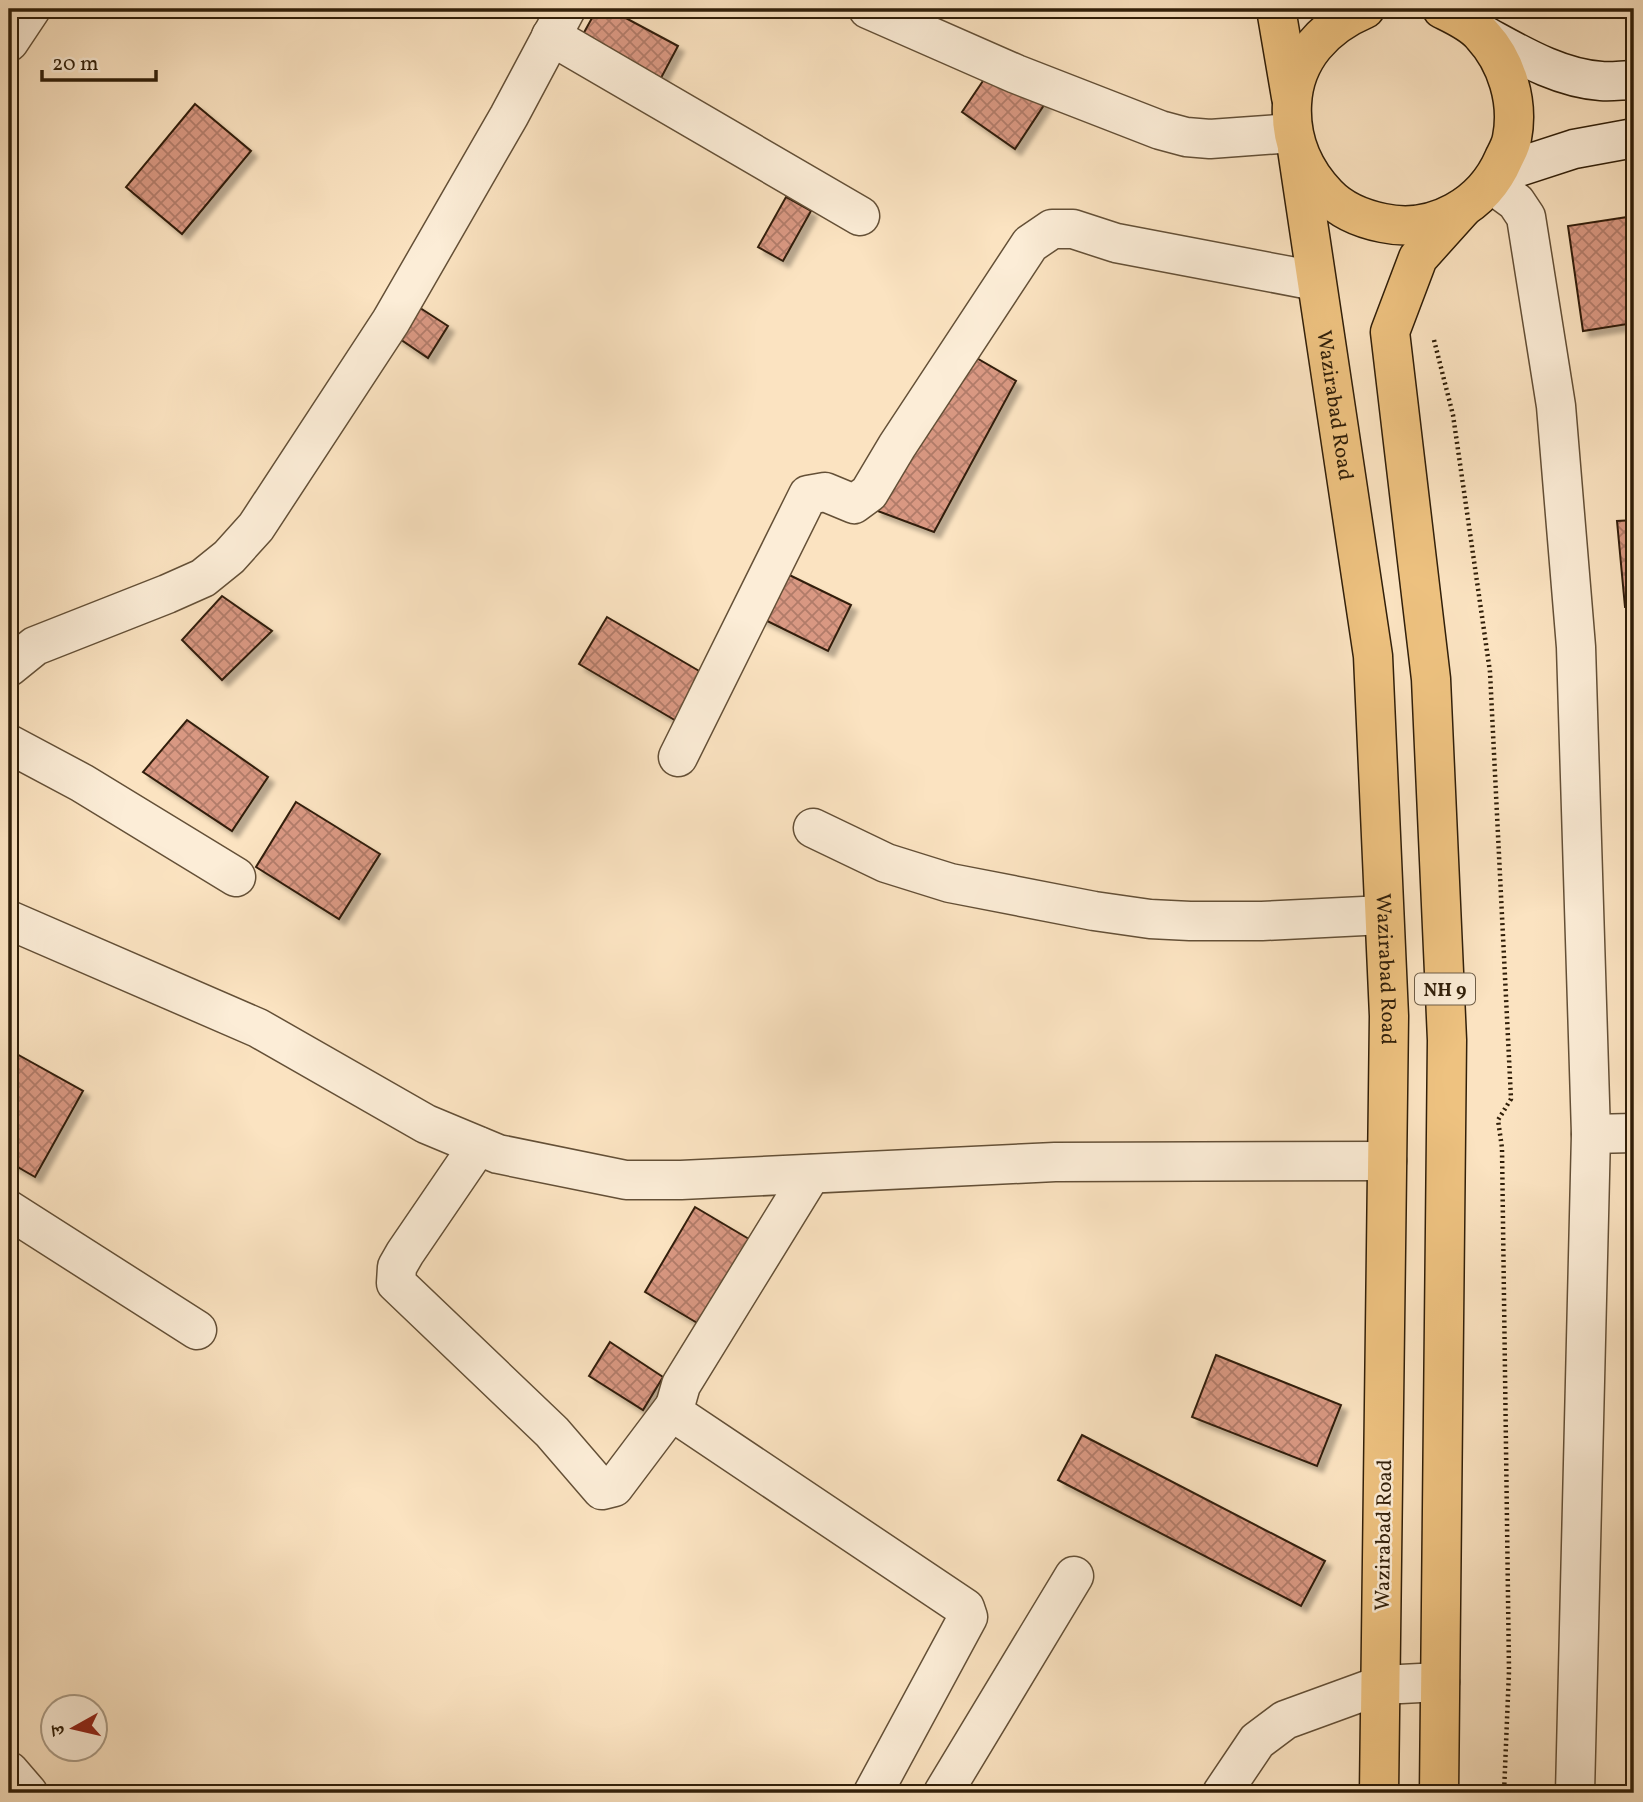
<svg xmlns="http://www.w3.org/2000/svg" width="1643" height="1802" font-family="Vollkorn,'Noto Serif Devanagari',serif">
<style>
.building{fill:url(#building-cross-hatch);stroke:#311f09;stroke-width:2;filter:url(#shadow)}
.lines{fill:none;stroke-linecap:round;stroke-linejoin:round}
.street-casing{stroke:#645037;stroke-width:41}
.secondary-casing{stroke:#311f09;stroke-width:41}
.highway-casing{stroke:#311f09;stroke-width:41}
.path{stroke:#311f09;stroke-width:4.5;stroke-dasharray:2 3.5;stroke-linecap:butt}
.street{stroke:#fcedd7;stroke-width:38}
.secondary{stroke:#fcedd7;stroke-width:38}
.highway{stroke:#eec280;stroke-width:38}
.labels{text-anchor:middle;stroke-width:5;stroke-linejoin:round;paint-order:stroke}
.shield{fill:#fcedd7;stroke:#6e5d47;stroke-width:2}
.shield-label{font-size:19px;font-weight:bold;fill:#311f09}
.street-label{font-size:21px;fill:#311f09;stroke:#fcedd7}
</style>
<defs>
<pattern id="building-cross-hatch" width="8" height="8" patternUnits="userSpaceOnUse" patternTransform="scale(1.75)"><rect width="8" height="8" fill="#d99882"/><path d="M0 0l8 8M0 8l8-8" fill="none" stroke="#b17b69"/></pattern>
<filter id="shadow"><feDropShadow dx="6" dy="6" stdDeviation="2" flood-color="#0004"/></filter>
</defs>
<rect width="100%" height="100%" fill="#fbe3c1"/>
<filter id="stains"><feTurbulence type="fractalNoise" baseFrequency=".00286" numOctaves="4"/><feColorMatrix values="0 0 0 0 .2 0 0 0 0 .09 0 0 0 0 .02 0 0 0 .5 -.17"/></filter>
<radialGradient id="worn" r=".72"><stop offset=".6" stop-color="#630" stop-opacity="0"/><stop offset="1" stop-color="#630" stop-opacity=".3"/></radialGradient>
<g class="building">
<polygon points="597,9 609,9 678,46 661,78 582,36"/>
<polygon points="991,69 1046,102 1015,149 962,112"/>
<polygon points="195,104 251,151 182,234 126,187"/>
<polygon points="786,197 811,211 783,261 758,247"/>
<polygon points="1634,216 1634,323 1583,331 1568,226"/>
<polygon points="414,304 448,326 428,358 394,335"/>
<polygon points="968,353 1016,381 934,532 875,510"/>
<polygon points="1634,520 1634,606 1625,607 1617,521"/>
<polygon points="777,569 851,605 828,651 755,615"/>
<polygon points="222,596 272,631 222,680 182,640"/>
<polygon points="607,617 706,675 678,722 579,664"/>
<polygon points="187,720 268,777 232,831 143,772"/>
<polygon points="296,802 380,854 339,919 256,867"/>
<polygon points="15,1053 83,1091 35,1177 9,1162 9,1064"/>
<polygon points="695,1207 754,1242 704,1327 645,1292"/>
<polygon points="610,1342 663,1377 643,1410 589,1376"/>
<polygon points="1216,1355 1341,1405 1317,1466 1192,1417"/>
<polygon points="1082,1435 1325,1561 1301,1606 1058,1480"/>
</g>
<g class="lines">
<defs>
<g id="street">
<polyline points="868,9 1016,74 1160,130 1186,137 1210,139 1293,133"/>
<polyline points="551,36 860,216"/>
<polyline points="9,42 31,9"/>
<polyline points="1490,183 1516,202 1526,217 1556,406 1576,647 1591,1134 1575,1793"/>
<polyline points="9,667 35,646 167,594 203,578 229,557 256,527 391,321 509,116 566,9"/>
<polyline points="9,744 82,783 236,877"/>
<polyline points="678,757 808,495 825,492 854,504 869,493 897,446 1030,244 1052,229 1073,229 1116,243 1316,281"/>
<polyline points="813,828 886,863 950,883 1094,911 1150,919 1190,921 1262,921 1384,915"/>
<polyline points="9,920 258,1028 426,1124 498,1154 626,1180 681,1180 1055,1162 1387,1161"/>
<polyline points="1591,1134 1634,1133"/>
<polyline points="478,1146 405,1253 397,1267 396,1283 552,1432 602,1490 614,1487 675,1406"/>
<polyline points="811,1174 681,1385 675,1406 680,1417 965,1608 968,1617 873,1793"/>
<polyline points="9,1210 197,1330"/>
<polyline points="9,1771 28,1793"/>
<polyline points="943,1793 1074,1576"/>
<polyline points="1222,1793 1257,1741 1285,1720 1381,1685 1440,1682"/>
</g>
<g id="secondary">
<path d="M 1482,34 C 1519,54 1558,78 1601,81 C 1612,82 1623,80 1634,80"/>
<polyline points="1497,174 1574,149 1634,138"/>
</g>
<g id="highway">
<polyline points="1276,9 1291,97"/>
<path d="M 1365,9 C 1325,26 1294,58 1292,104 C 1290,140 1303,170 1327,195 C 1342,211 1363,219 1383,223 C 1434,234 1484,205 1504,158 C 1507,152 1511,145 1512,138 C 1519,102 1507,62 1482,35 C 1472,23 1456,16 1442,9"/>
<path id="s1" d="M 1297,149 L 1373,656 L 1389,1016 L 1379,1793"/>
<polyline points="1439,1793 1447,1040 1431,679 1390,332 1418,258 1462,209"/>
</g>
</defs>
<use href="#street" class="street-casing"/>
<use href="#secondary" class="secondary-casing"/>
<use href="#highway" class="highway-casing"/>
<polyline class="path" points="1434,340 1453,415 1490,672 1511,1099 1498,1120 1502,1148 1509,1671 1504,1793"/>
<use href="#street" class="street"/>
<use href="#secondary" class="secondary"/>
<use href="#highway" class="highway"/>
</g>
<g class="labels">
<rect class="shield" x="1415" y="973.5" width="60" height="31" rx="5"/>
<g class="shield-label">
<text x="1445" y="996">NH 9</text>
</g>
<g class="street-label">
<text dy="7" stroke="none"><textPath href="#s1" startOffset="259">Wazirabad Road</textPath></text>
<text dy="7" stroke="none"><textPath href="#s1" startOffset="826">Wazirabad Road</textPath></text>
<text transform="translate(1383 1535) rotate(-89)" y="7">Wazirabad Road</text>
</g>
</g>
<rect width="1643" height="1802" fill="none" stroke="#fbe3c1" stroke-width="35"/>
<rect x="10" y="10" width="1622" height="1781" fill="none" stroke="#311f09" stroke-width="3.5"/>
<rect x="18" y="18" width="1608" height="1767" fill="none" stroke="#311f09" stroke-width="2"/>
<g transform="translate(74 1728) rotate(262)"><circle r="33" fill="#fcedd7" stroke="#ab9b85" stroke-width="2"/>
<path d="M0-5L12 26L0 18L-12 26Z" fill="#8f2418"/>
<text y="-10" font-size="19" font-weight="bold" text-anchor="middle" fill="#311f09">उ</text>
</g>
<path d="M42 70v10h114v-10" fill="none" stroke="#311f09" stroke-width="3.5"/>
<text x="52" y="70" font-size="21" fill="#311f09" stroke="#fcedd7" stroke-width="5" paint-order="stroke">20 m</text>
<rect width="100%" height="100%" filter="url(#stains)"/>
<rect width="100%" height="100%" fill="url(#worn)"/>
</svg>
